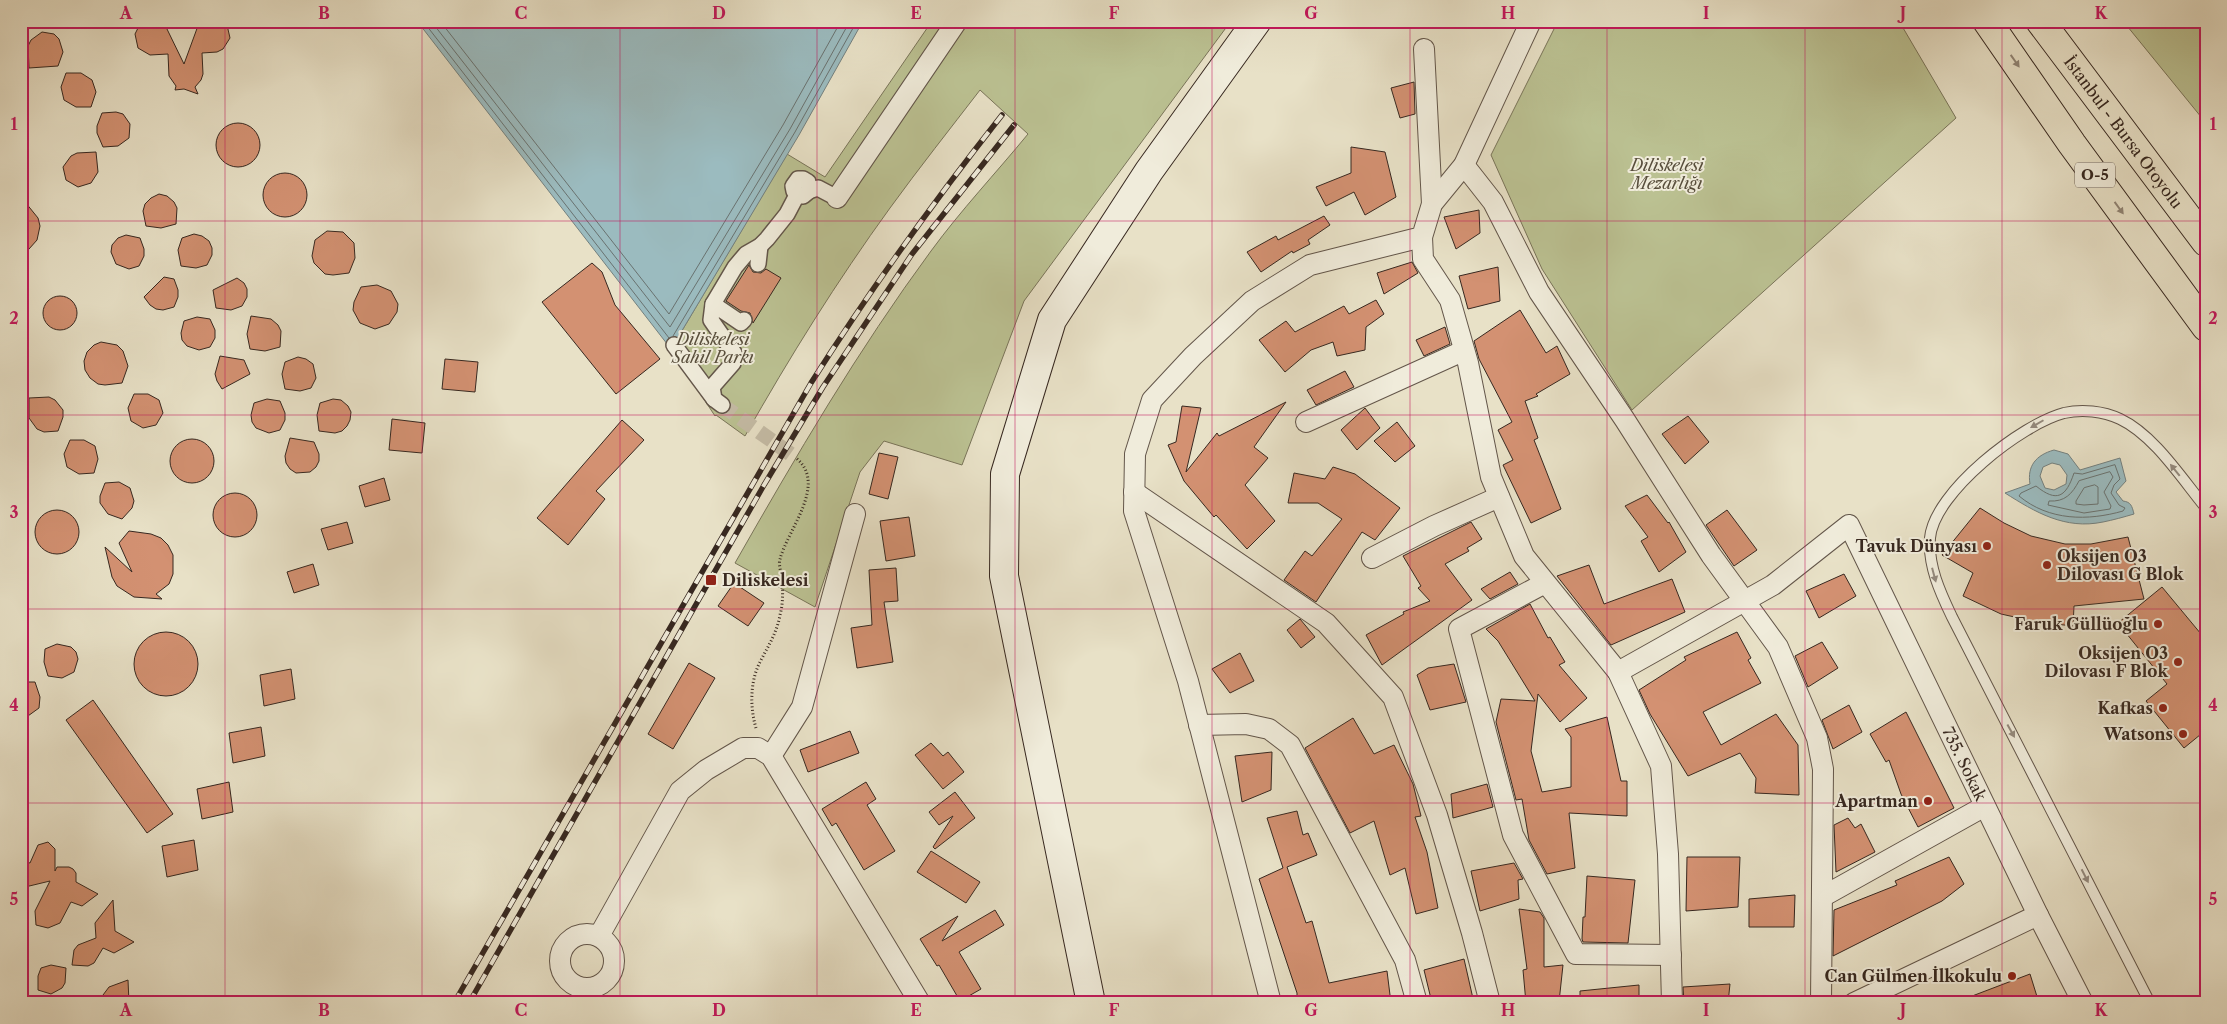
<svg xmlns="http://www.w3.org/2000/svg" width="2227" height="1024" font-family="'Libre Caslon Text',serif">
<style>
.green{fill:#bbc192;stroke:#797459}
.water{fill:#9bbbbf;stroke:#73807f;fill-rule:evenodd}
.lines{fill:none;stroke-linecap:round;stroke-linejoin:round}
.shore{stroke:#697270;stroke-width:1}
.building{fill:#d39172;stroke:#372820}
.pedestrian-tunnel{stroke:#c5bca6;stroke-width:15;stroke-dasharray:15 8;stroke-linecap:butt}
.service-casing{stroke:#63564a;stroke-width:12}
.pedestrian-casing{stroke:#63564a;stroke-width:18}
.minor-casing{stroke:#63564a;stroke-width:22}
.secondary-casing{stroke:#372820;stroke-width:30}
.motorway-casing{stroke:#372820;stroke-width:30}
.path{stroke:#372820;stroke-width:3;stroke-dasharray:1 2.5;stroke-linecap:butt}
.service{stroke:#f0ecdb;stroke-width:10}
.pedestrian{stroke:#f0ecdb;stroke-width:15}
.minor{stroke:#f0ecdb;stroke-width:20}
.secondary{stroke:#f0ecdb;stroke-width:28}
.motorway{stroke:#e8e1c7;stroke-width:28}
.rail-casing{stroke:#372820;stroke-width:5.5}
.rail{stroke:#f0ecdb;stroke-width:4;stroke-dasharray:11;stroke-linecap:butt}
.oneway{fill:#908474}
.oneway2{fill:#948a7e}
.grid{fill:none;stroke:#c2185b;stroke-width:1;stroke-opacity:0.55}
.poi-dot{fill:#8f2418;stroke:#f0ecdb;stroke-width:2}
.labels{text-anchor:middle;stroke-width:4;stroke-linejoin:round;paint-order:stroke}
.shield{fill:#f0ecdb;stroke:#6e6358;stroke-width:1}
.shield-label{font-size:15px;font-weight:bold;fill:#372820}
.street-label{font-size:16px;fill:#372820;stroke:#f0ecdb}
.park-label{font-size:16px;font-style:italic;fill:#584e3c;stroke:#f0ecdb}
.poi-label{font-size:16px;font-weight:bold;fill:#372820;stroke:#f0ecdb;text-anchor:end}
.neatline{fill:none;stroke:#c2185b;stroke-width:2}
.grid-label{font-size:16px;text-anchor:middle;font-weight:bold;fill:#c2185b}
</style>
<rect width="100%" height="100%" fill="#e8e1c7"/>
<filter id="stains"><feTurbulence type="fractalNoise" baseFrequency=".004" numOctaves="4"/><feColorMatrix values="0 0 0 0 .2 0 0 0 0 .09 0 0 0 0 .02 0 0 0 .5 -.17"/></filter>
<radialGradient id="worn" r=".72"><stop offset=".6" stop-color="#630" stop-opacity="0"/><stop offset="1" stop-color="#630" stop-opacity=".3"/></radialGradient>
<g class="green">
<path d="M 932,21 L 954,21 L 838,204 L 964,21 L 1231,21 L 1024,301 L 962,465 L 884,441 L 860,472 L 815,607 L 735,563 C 796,456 858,350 931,251 C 961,210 996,173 1028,134 L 980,90 C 950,129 919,168 890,208 C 837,281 789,358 745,436 L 716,415 L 715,416 L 671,349 L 787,154 L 825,177 Z"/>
<polygon points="1558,21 1899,21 1956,118 1632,410 1542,269 1491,155"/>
<polygon points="2123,21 2206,21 2206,123"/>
</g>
<g class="water">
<polygon points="417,21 863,21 799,135 671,349"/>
<path d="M 2054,450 L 2068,454 L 2080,470 L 2120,458 L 2126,481 L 2116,492 L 2123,501 C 2131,502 2132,506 2134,514 C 2124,517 2113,520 2103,522 C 2065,530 2035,512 2005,493 L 2030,484 C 2027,466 2036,455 2054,450 ZM 2052,463 L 2060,465 L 2067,475 L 2066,484 L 2054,490 L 2045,488 L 2040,476 L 2043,467 Z"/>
</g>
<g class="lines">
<g class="shore">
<polyline points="423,21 669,338"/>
<polyline points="431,21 670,327 790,129 850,21"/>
<polyline points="440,21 669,314 783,125 841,21"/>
<polyline points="673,336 795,132 857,21"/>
<path d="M 2115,465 L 2120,479 L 2114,485 L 2111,493 L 2119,505 L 2125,508 L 2123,511 C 2088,521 2049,521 2019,496 L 2021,493 L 2036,486 C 2057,503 2066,497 2074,473 L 2082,474 Z"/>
<path d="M 2110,472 L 2113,477 L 2104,492 L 2111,506 L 2110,509 L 2084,513 L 2048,505 L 2049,501 C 2065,502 2072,494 2079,481 Z"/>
<polygon points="2095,485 2098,487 2098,504 2084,505 2076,504 2076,501 2084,488"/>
</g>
</g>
<g class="building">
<polygon points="146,21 158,21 166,27 184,64 199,23 200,24 203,21 223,21 227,25 230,38 223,49 217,52 202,53 203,74 201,80 195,87 198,94 184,89 175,90 176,86 169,76 168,54 150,55 138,48 135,34 138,28"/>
<polygon points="42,32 54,34 59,39 63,52 58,66 29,68 28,46 31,40"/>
<polygon points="66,73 81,73 92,80 96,92 91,107 76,107 64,100 61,87"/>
<polygon points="1414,82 1415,114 1400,118 1391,88"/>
<polygon points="116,112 123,114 130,124 129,138 118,146 103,147 97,133 97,126 102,113"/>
<circle cx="238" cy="145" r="22"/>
<polygon points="1351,147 1385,152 1396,197 1365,215 1354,192 1326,206 1316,187 1351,173"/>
<polygon points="96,152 98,172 91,183 78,187 66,180 63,167 71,156 77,153"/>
<circle cx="285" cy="195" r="22"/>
<polygon points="159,194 167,196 174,202 177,208 176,224 161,228 146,226 143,211 145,204 151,198"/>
<polygon points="21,197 38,218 40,226 37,240 21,258"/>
<polygon points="1479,210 1480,233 1456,249 1444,217"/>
<polygon points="1324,216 1330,225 1308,240 1310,244 1293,253 1292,251 1261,272 1247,252 1276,236 1278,240"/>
<polygon points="327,231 343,232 354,243 355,258 349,273 333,275 325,274 314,263 312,256 315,240"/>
<polygon points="194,234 202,236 209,241 212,248 212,255 207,265 196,268 181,266 178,250 182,238"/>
<polygon points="126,235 140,238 144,249 144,256 139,266 129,269 116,264 111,252 112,245 118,238"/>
<polygon points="1412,262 1418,273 1384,294 1377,273"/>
<polygon points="592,263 602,272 615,305 660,359 616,394 542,302"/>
<polygon points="749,265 753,272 761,273 766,269 781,278 753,323 750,313 741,311 726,301"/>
<polygon points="1498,267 1500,301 1468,309 1459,276"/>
<polygon points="164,277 174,279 178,290 178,297 174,307 163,310 156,309 150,305 144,297"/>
<polygon points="237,278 244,283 247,289 247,297 242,306 231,310 216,308 213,290"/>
<polygon points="377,285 391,291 398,304 397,312 389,324 375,329 360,323 353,310 354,302 361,287"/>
<circle cx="60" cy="313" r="17"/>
<polygon points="1376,300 1384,314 1366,327 1365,350 1337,356 1333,342 1311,350 1285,372 1259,340 1286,321 1295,332 1344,306 1349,314"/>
<polygon points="1520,310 1546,353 1557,346 1570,374 1536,394 1538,396 1525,401 1538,438 1534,440 1561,509 1531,523 1503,465 1513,460 1498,430 1512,422 1479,359 1474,341"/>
<polygon points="251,316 271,319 278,325 281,331 280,347 265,351 250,349 247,334"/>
<polygon points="197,317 210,319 215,330 215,338 210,347 199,350 187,346 182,340 181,333 184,321"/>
<polygon points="1445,327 1450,344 1424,356 1416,340"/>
<polygon points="101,342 117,345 123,351 128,366 122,383 105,385 98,384 90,378 85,370 84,361 87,352 94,345"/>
<polygon points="220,356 244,360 250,374 222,389 217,381 215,374"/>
<polygon points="298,357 306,359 313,364 316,378 311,388 300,391 285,389 282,374 285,362"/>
<polygon points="445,359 478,362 475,392 442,389"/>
<polygon points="1345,371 1354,387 1316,405 1307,390"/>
<polygon points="134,394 148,394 159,400 163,413 156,425 143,428 131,421 128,408"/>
<polygon points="49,397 55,400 63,410 63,417 58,431 44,432 37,429 29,418 29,398"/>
<polygon points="267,399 280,401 285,413 285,420 280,430 269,433 256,428 252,422 251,415 254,403"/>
<polygon points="333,399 341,400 348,406 351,412 350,420 347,426 342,431 335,433 319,431 317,415 320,403"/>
<polygon points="1286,402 1254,447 1268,458 1245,485 1275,521 1247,549 1216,515 1214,517 1184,481 1168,445 1176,442 1182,406 1201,408 1186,472 1217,433 1219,436"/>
<polygon points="1365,408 1380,428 1357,450 1341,430"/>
<polygon points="1688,416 1709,442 1685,464 1662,434"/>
<polygon points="392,419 425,423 422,453 389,450"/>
<polygon points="622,420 644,440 596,491 605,499 568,545 537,518"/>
<polygon points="1397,422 1415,446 1395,462 1374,441"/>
<polygon points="290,438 314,442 319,454 319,461 316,467 310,472 296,473 290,469 286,463 285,456"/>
<circle cx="192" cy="461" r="22"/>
<polygon points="70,440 84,440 95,446 98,459 94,473 79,474 67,467 64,454"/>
<polygon points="879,453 898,457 888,499 869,494"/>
<polygon points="1333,467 1355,474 1400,508 1375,540 1362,532 1316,602 1284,580 1305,551 1312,556 1342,519 1318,503 1288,503 1294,473 1325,479"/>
<polygon points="384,478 390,500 365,507 359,486"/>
<polygon points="119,482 130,488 134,501 132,508 122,519 108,514 100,503 100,496 105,483"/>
<circle cx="235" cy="515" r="22"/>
<polygon points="1647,495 1668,523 1669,522 1686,552 1659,572 1641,541 1648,537 1625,506"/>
<polygon points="1980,508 2004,523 2031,536 2065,544 2091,544 2128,537 2144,599 2074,606 2073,626 2037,622 2001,614 1963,596 1973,573 1942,555"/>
<polygon points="1727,510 1757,550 1734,566 1706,525"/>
<circle cx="57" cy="532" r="22"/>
<polygon points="909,517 915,556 886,561 880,521"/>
<polygon points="347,522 353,543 328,550 321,529"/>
<polygon points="1471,522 1482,539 1467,548 1469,551 1445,564 1472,600 1382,665 1366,635 1404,614 1403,612 1430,601 1418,588 1421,586 1403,556"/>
<polygon points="129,531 151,534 161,538 168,545 173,555 173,574 169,584 156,594 162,599 134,597 117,586 112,577 105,547 132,572 119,543"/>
<polygon points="313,564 319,585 294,593 287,572"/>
<polygon points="1589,565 1604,604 1672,579 1685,612 1611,645 1557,576"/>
<polygon points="896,568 898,601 884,602 893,662 857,668 851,628 872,625 869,570"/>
<polygon points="1510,572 1518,584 1490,599 1481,589"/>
<polygon points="1844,574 1856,596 1819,618 1806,591"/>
<polygon points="734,583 764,603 748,626 718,606"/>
<polygon points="2162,587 2206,640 2206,730 2184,748 2146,701 2167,684 2118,623"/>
<polygon points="1530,604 1548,638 1550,637 1565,662 1559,665 1587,698 1560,722 1538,694 1531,751 1542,792 1571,787 1571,737 1565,729 1607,717 1621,781 1627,781 1627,816 1569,813 1575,868 1547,874 1529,840 1522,799 1516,800 1496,722 1501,699 1535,701 1498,641 1486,629"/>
<polygon points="1300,619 1315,637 1301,648 1287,630"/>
<circle cx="166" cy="664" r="32"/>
<polygon points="1737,632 1751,658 1748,660 1761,683 1703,712 1721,745 1776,714 1798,745 1799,795 1755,793 1756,778 1740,753 1688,776 1650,714 1639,690 1686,660 1684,657"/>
<polygon points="1822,642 1838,668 1808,687 1795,656"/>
<polygon points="57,644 71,647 76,652 78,659 74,672 62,678 48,676 44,662 45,649"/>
<polygon points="1240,653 1254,681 1230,693 1212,669"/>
<polygon points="689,663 715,678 673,749 648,734"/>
<polygon points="1454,664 1466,702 1430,710 1417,675 1428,668"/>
<polygon points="291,669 295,699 264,706 260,675"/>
<polygon points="21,682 35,682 40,697 39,708 21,721"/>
<polygon points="93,700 173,814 147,833 66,720"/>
<polygon points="1849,705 1862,732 1833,749 1822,720"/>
<polygon points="1906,712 1954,808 1918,827 1901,794 1889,760 1886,762 1870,734"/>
<polygon points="1353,718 1374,754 1394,745 1413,784 1421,816 1415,817 1427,852 1438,908 1416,914 1405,868 1390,875 1374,821 1350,833 1305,748"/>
<polygon points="261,727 265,756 233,763 229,733"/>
<polygon points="850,731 859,753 808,772 800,750"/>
<polygon points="931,743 943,756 948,752 964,772 943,789 915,755"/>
<polygon points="1272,752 1271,790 1242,802 1235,756"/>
<polygon points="229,782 233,812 202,819 197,789"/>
<polygon points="866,782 876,799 867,805 895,851 864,870 836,823 832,826 822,809"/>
<polygon points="1487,784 1493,807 1453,818 1451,794"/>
<polygon points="955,792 975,818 935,849 933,847 953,816 939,825 929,812"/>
<polygon points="1297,811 1303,835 1308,833 1317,855 1287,867 1306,923 1312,921 1329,983 1387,971 1391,1003 1297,1003 1297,993 1259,879 1283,868 1267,818"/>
<polygon points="1848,818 1855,828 1861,824 1875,852 1836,872 1834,825"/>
<polygon points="194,840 198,870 167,877 162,846"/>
<polygon points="48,842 55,849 55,871 57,867 69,867 73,869 76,873 76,882 98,894 82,906 71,902 60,923 48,928 36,925 35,911 50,881 21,888 21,861 30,863 38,845"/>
<polygon points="931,851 980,882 966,903 917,872"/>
<polygon points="1687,857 1740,857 1738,907 1686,911"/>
<polygon points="1949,857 1964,884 1942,901 1833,956 1834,910 1897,885 1895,881"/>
<polygon points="1514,863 1523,879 1518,880 1519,899 1480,911 1471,871"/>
<polygon points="1587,876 1635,880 1628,943 1583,942 1582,939 1583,917 1585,917"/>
<polygon points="1795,895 1794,927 1749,927 1749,899"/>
<polygon points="113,900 115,931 134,942 114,953 103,948 94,963 88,966 72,965 74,950 78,945 96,938 95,923"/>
<polygon points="1519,909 1540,912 1544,918 1544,967 1563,965 1559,1002 1526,1003 1523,970 1527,969"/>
<polygon points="995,910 1004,925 959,952 981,989 960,1001 939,965 937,966 920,939 958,916 942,941"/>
<polygon points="1464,959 1474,1003 1432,1003 1424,970"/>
<polygon points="51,965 66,968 65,983 62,988 51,994 38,990 38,976 41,968"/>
<polygon points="2030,974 2039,1003 1959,1003 1959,1001"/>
<polygon points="128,980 129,1003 97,1003 109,987"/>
<polygon points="1730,984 1728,1003 1684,1003 1683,987"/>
<polygon points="1639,985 1639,1003 1580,1003 1580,991"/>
</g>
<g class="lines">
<polyline class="pedestrian-tunnel" points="722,405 796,458"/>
<defs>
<path id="service" d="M 2150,1003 L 1952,617 C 1940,592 1928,566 1930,538 C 1934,492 2022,424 2064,413 C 2082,409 2103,411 2120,419 C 2154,435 2182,479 2206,508"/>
<g id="pedestrian">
<polyline points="797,195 803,196 809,191 818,188 837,198"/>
<polyline points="797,195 794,191 793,186 798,179 803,179 808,182 809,191"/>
<polyline points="758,264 760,246"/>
<polyline points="713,304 741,323 744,320"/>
<polyline points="674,345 714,399"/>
<polyline points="722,405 714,399 712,387 733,363 734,353 711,320 713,304 735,267 746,254 760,246 767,239 787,214 797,195"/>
</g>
<g id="minor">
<polyline points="1424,49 1432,204"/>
<polyline points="1464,165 1493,202 1539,292 1625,420 1711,555 1778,647 1817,738 1823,769 1821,1003"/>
<polyline points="837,198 957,21"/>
<polyline points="1422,237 1423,259 1450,300 1468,363 1491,477 1524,556 1618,672 1661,766 1668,854 1672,1003"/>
<polyline points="1306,422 1463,351"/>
<polyline points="1134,492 1326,623 1393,697 1437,815 1472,933 1490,1003"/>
<polyline points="1372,558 1434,526 1499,497"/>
<polyline points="1545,583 1459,629 1513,835 1576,954 1671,955"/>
<path id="s1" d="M 1618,672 L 1773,585 L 1849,525 L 2038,915 L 2083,1003"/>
<polyline points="1199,725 1246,724 1269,729 1290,745 1405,960 1417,1003"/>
<polyline points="771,756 802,707 855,514"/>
<polyline points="1822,897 1985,806"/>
<circle cx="587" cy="961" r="27"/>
<polyline points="599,936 680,791 706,770 743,748 758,748 771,756 920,1003"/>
<polyline points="1271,1003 1188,681 1134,511 1135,454 1152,400 1193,356 1252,301 1310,265 1422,237 1432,204 1464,165 1531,21"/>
<polyline points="1854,1003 2038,915"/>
</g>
<polyline id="secondary" points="1091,1003 1004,576 1005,474 1052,320 1149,171 1257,21"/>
<g id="motorway">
<polyline points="1987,21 2072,144 2206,327"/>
<path id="s2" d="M 2040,21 L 2206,242"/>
</g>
</defs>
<use href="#service" class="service-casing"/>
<use href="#pedestrian" class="pedestrian-casing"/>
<use href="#minor" class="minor-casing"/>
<use href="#secondary" class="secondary-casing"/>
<use href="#motorway" class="motorway-casing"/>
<path class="path" d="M 756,728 C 750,708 750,683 759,664 C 767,648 777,633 780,615 C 783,604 783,593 782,581 C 782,574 778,565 780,559 C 788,529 828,484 796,458"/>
<use href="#service" class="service"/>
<use href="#pedestrian" class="pedestrian"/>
<use href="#minor" class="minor"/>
<use href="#secondary" class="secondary"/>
<use href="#motorway" class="motorway"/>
<defs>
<g id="rail">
<path d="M 454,1003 L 811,383 C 870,290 934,201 1002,115"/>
<polyline points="469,1003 764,485 823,387 912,254 1014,125"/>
</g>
</defs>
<use href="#rail" class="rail-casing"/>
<use href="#rail" class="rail"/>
</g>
<defs><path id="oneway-solid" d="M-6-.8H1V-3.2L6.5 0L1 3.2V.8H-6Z" transform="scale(1.25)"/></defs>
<g class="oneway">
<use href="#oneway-solid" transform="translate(2015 61) rotate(55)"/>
<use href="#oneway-solid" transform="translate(2119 208) rotate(54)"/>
</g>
<g class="oneway2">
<use href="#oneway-solid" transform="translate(2037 424) rotate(150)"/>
<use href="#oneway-solid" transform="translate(2175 470) rotate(-129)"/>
<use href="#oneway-solid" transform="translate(1934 575) rotate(75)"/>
<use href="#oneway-solid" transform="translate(2011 731) rotate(61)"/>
<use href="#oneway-solid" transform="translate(2085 876) rotate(63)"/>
</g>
<path class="grid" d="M 225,21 L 225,1003M 422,21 L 422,1003M 620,21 L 620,1003M 817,21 L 817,1003M 1015,21 L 1015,1003M 1212,21 L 1212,1003M 1410,21 L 1410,1003M 1607,21 L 1607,1003M 1805,21 L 1805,1003M 2002,21 L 2002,1003M 21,221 L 2206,221M 21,415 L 2206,415M 21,609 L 2206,609M 21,803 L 2206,803"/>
<g class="poi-dot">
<circle cx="1987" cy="546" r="5"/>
<circle cx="2047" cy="565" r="5"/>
<rect x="705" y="574" width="12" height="12" rx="2.5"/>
<circle cx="2158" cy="624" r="5"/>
<circle cx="2178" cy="662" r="5"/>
<circle cx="2163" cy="708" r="5"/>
<circle cx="2183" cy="734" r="5"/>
<circle cx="1928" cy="801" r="5"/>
<circle cx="2012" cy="976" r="5"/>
</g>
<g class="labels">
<rect class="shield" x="2075" y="162.5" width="40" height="25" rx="4"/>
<g class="shield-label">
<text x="2095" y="180">O-5</text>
</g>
<g class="street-label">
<text dy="6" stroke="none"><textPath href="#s2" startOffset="139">İstanbul - Bursa Otoyolu</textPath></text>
<text dy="6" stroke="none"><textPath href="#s1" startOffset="540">735. Sokak</textPath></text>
</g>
<g class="park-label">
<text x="1667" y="171">Diliskelesi<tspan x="1667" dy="18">Mezarlığı</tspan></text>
<text x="713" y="345">Diliskelesi<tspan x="713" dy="18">Sahil Parkı</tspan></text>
</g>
<g class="poi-label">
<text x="1977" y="552">Tavuk Dünyası</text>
<text x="2057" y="562" text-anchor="start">Oksijen O3<tspan x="2057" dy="18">Dilovası G Blok</tspan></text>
<text x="722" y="586" text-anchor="start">Diliskelesi</text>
<text x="2148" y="630">Faruk Güllüoğlu</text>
<text x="2168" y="659">Oksijen O3<tspan x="2168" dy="18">Dilovası F Blok</tspan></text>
<text x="2153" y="714">Kafkas</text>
<text x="2173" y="740">Watsons</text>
<text x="1918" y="807">Apartman</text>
<text x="2002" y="982">Can Gülmen İlkokulu</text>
</g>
</g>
<rect width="2227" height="1024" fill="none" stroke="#e8e1c7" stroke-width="55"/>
<rect x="28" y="28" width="2172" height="968" class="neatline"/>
<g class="grid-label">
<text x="126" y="19">A</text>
<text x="324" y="19">B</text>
<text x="521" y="19">C</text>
<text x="719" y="19">D</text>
<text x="916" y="19">E</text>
<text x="1114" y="19">F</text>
<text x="1311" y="19">G</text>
<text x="1508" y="19">H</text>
<text x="1706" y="19">I</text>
<text x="1903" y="19">J</text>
<text x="2101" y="19">K</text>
<text x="14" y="130">1</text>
<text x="2213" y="130">1</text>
<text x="14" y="324">2</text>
<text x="2213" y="324">2</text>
<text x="14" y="518">3</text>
<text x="2213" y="518">3</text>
<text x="14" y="711">4</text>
<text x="2213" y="711">4</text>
<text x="14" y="905">5</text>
<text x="2213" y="905">5</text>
<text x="126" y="1016">A</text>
<text x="324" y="1016">B</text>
<text x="521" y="1016">C</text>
<text x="719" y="1016">D</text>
<text x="916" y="1016">E</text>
<text x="1114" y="1016">F</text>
<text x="1311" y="1016">G</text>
<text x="1508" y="1016">H</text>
<text x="1706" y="1016">I</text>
<text x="1903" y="1016">J</text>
<text x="2101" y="1016">K</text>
</g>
<rect width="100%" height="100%" filter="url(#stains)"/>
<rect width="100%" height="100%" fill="url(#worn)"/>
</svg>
